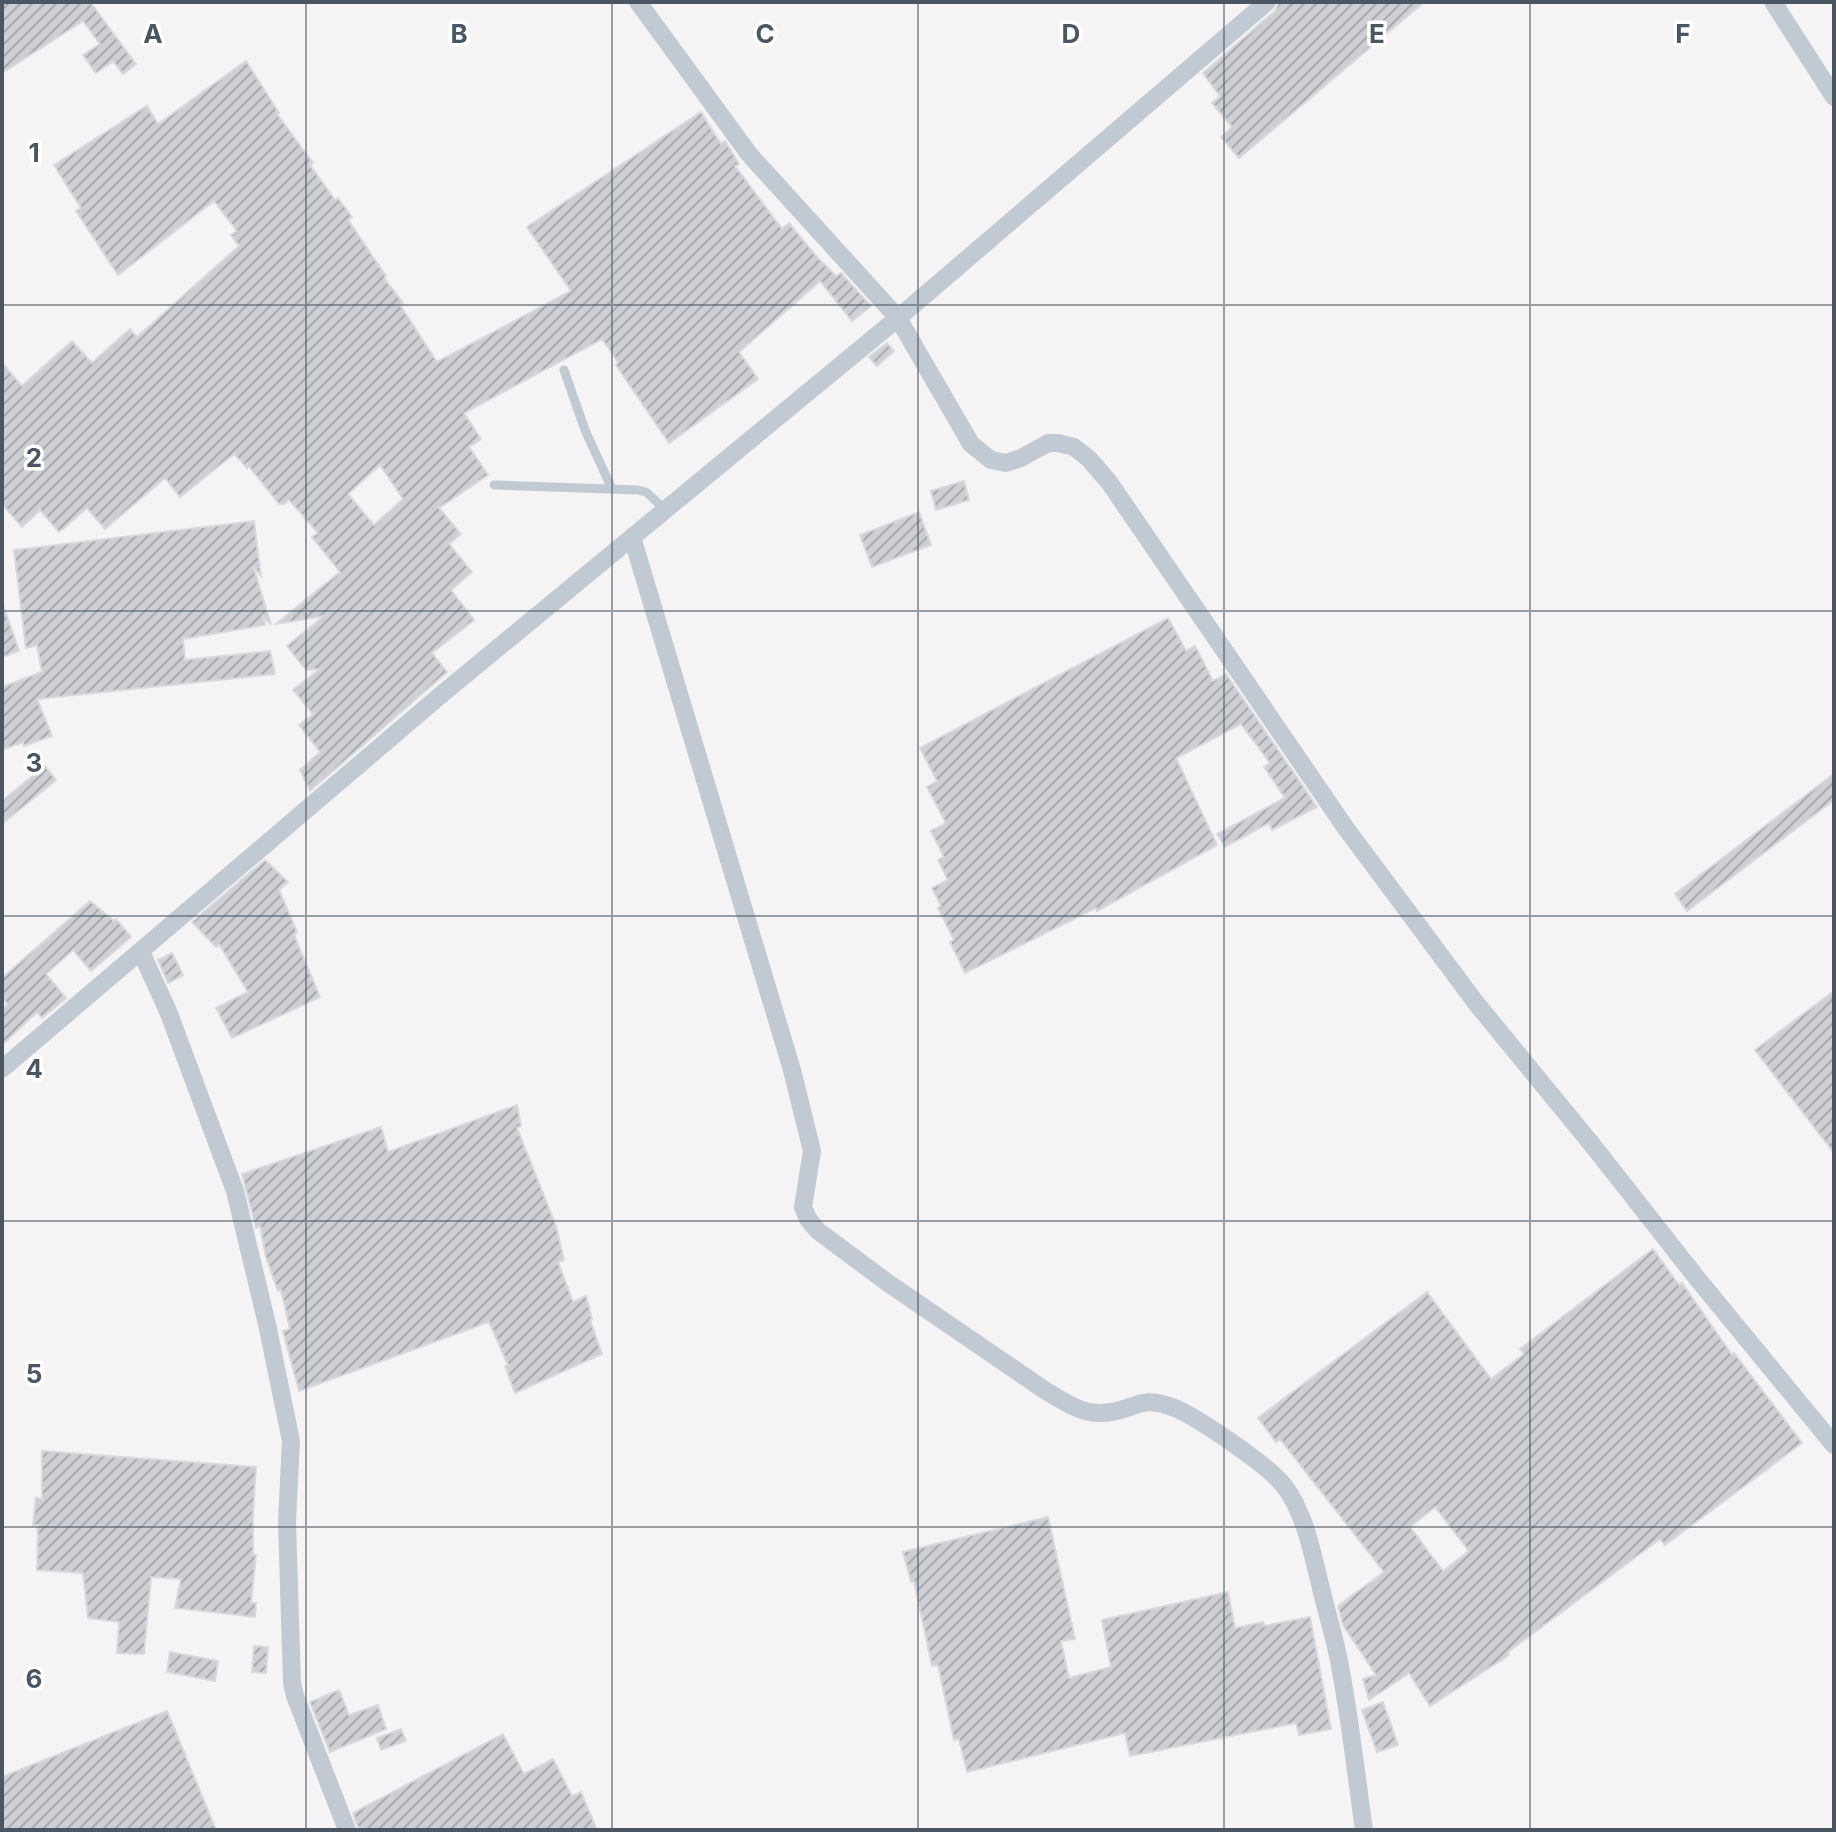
<svg xmlns="http://www.w3.org/2000/svg" width="1836" height="1832" font-family="Inter,sans-serif">
<style>
.building{fill:url(#building-hatch);stroke:#d7d9de;stroke-width:2;fill-rule:evenodd}
.lines{fill:none;stroke-linecap:round;stroke-linejoin:round}
.lane{stroke:#c1cad2;stroke-width:9}
.street{stroke:#c1cad2;stroke-width:18}
.grid{fill:none;stroke:#4a5661;stroke-width:2;stroke-opacity:0.55}
.grid-label{font-size:26px;text-anchor:middle;font-weight:bold;fill:#4a5661;stroke:#fff;stroke-width:7;stroke-linejoin:round;paint-order:stroke}
</style>
<defs>
<pattern id="building-hatch" width="6" height="6" patternUnits="userSpaceOnUse" patternTransform="scale(2)"><rect width="6" height="6" fill="#cdcfd5"/><path d="M-1 1l2-2M0 6l6-6M5 7l2-2" fill="none" stroke="#a8abb0"/></pattern>
</defs>
<rect width="100%" height="100%" fill="#f5f3f3"/>
<g class="building">
<polygon points="2,2 90,2 136,64 123,74 113,61 96,73 83,55 100,44 83,21 2,73"/>
<polygon points="1279,2 1424,2 1239,158 1221,137 1232,127 1212,103 1220,96 1203,73 1275,11"/>
<path d="M 246,61 L 279,113 L 277,114 L 313,163 L 310,165 L 335,200 L 338,198 L 352,217 L 348,220 L 386,276 L 384,278 L 403,303 L 400,305 L 437,362 L 571,291 L 527,227 L 701,112 L 721,144 L 725,141 L 739,164 L 735,166 L 782,229 L 789,223 L 816,256 L 836,276 L 841,273 L 871,306 L 852,321 L 820,281 L 739,352 L 758,379 L 669,443 L 616,365 L 618,362 L 602,339 L 464,413 L 481,439 L 469,447 L 488,475 L 439,508 L 461,534 L 449,544 L 472,572 L 451,590 L 474,620 L 432,653 L 447,672 L 310,791 L 300,770 L 320,752 L 299,725 L 313,714 L 293,690 L 320,669 L 306,670 L 287,646 L 324,616 L 276,624 L 340,572 L 312,537 L 318,533 L 289,500 L 284,504 L 279,504 L 247,464 L 247,468 L 234,454 L 180,497 L 165,478 L 105,529 L 87,508 L 59,532 L 40,510 L 22,527 L 2,504 L 2,363 L 22,386 L 72,341 L 92,363 L 130,329 L 137,337 L 239,246 L 231,235 L 237,231 L 214,201 L 118,275 L 76,211 L 81,208 L 54,165 L 147,106 L 158,124 ZM 380,465 L 403,499 L 374,525 L 348,494 Z"/>
<polygon points="887,343 894,351 877,366 869,357"/>
<polygon points="964,481 969,500 936,510 931,491"/>
<polygon points="919,512 931,545 872,567 860,535"/>
<polygon points="254,521 261,576 253,566 271,625 263,616 265,625 183,639 185,660 270,651 275,674 37,699 52,736 24,746 23,742 2,750 2,687 42,672 37,645 26,648 14,550"/>
<polygon points="2,608 4,608 19,651 2,657"/>
<polygon points="1168,618 1186,651 1195,646 1213,681 1226,674 1317,807 1272,830 1269,823 1225,847 1217,834 1285,798 1264,767 1270,763 1241,724 1176,758 1217,845 1097,911 1096,908 965,973 950,942 954,940 938,908 941,906 932,888 948,880 938,860 944,857 931,831 946,823 927,787 937,781 920,748"/>
<polygon points="45,766 56,780 2,824 2,801"/>
<polygon points="1834,774 1834,800 1687,911 1675,894"/>
<polygon points="265,860 288,882 279,890 297,932 294,935 320,997 232,1038 216,1008 248,992 219,944 216,947 192,922"/>
<polygon points="90,901 114,921 116,919 131,937 91,971 73,950 46,974 66,998 42,1018 37,1012 2,1045 2,1010 8,1004 2,998 2,978"/>
<polygon points="172,953 183,975 168,983 158,960"/>
<polygon points="1834,991 1834,1153 1755,1050"/>
<polygon points="517,1105 521,1126 517,1128 556,1226 564,1260 558,1262 573,1302 586,1296 592,1319 590,1320 602,1354 515,1393 505,1366 508,1365 489,1322 299,1391 283,1331 290,1329 281,1290 278,1291 266,1257 260,1226 256,1228 242,1174 381,1127 388,1152"/>
<path d="M 1653,1249 L 1679,1285 L 1682,1283 L 1732,1355 L 1734,1353 L 1802,1443 L 1665,1545 L 1660,1539 L 1508,1652 L 1509,1655 L 1430,1706 L 1409,1673 L 1369,1700 L 1363,1679 L 1376,1675 L 1343,1625 L 1338,1606 L 1384,1572 L 1280,1439 L 1276,1442 L 1258,1418 L 1427,1292 L 1491,1379 L 1524,1354 L 1520,1349 ZM 1435,1507 L 1469,1551 L 1443,1571 L 1410,1527 Z"/>
<polygon points="42,1451 256,1467 253,1514 253,1555 256,1555 251,1603 256,1603 255,1617 175,1608 181,1579 151,1577 144,1654 117,1653 119,1622 88,1618 83,1573 37,1570 38,1525 33,1525 36,1498 42,1499"/>
<polygon points="1048,1517 1075,1639 1061,1641 1069,1678 1111,1667 1102,1620 1228,1592 1235,1628 1263,1622 1264,1626 1310,1617 1331,1729 1299,1735 1296,1723 1130,1756 1125,1733 967,1772 959,1739 954,1740 938,1665 932,1666 914,1581 911,1582 903,1552"/>
<polygon points="254,1646 268,1647 266,1673 252,1672"/>
<polygon points="170,1652 218,1661 215,1681 167,1672"/>
<polygon points="339,1690 349,1715 378,1705 386,1729 330,1752 310,1702"/>
<polygon points="1383,1702 1398,1745 1377,1752 1362,1710"/>
<polygon points="167,1711 216,1830 2,1830 2,1777"/>
<polygon points="401,1729 406,1741 381,1750 377,1738"/>
<polygon points="503,1734 524,1774 553,1759 572,1796 581,1792 597,1830 359,1830 353,1813"/>
</g>
<g class="lines">
<g class="lane">
<polyline points="564,370 585,430 612,489"/>
<polyline points="494,485 638,490 646,492 666,510"/>
</g>
<g class="street">
<polyline points="638,2 749,154 898,318 971,444 991,460 1006,463 1021,458 1048,443 1058,443 1074,447 1089,459 1109,482 1345,827 1476,1003 1594,1147 1696,1277 1834,1445"/>
<polyline points="1773,2 1834,97"/>
<path d="M 632,537 L 792,1070 L 812,1151 L 803,1207 L 808,1219 L 818,1231 L 888,1283 L 1046,1391 C 1062,1400 1081,1414 1101,1413 C 1136,1412 1138,1392 1177,1409 C 1201,1420 1271,1467 1285,1487 C 1305,1514 1312,1552 1320,1584 C 1326,1610 1334,1635 1339,1661 C 1350,1717 1356,1774 1364,1830"/>
<polyline points="141,952 168,1011 235,1191 267,1324 291,1441 287,1522 292,1683 295,1696 347,1830"/>
<polyline points="2,1069 442,694 898,318 1267,2"/>
</g>
</g>
<path class="grid" d="M 306,2 L 306,1830M 612,2 L 612,1830M 918,2 L 918,1830M 1224,2 L 1224,1830M 1530,2 L 1530,1830M 2,305 L 1834,305M 2,611 L 1834,611M 2,916 L 1834,916M 2,1221 L 1834,1221M 2,1527 L 1834,1527"/>
<g class="grid-label">
<text x="153" y="43">A</text>
<text x="459" y="43">B</text>
<text x="765" y="43">C</text>
<text x="1071" y="43">D</text>
<text x="1377" y="43">E</text>
<text x="1683" y="43">F</text>
<text x="34" y="162">1</text>
<text x="34" y="467">2</text>
<text x="34" y="772">3</text>
<text x="34" y="1078">4</text>
<text x="34" y="1383">5</text>
<text x="34" y="1688">6</text>
</g>
<rect width="1836" height="1832" fill="none" stroke="#4a5661" stroke-width="8"/>
</svg>
